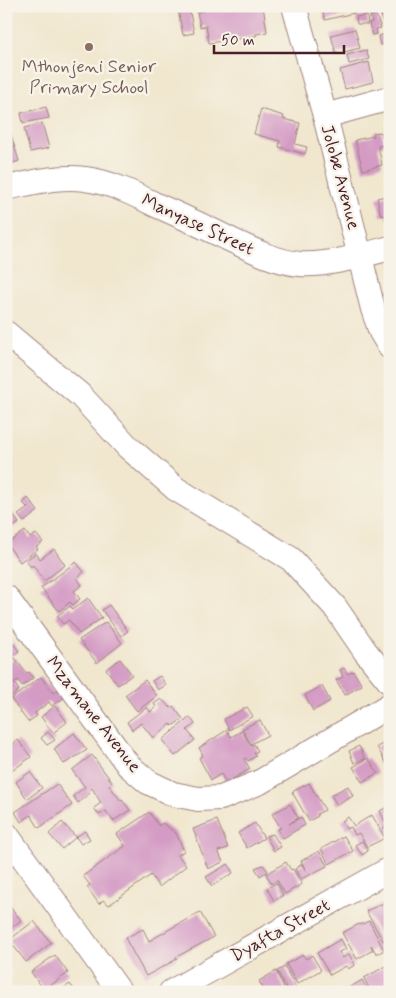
<svg xmlns="http://www.w3.org/2000/svg" width="396" height="998" font-family="Mynerve,sans-serif">
<style>
.building{fill:#d49bc5}
.lines{fill:none;stroke-linecap:round;stroke-linejoin:round}
.minor-casing{stroke:#9e837d;stroke-width:26}
.minor{stroke:#fff;stroke-width:24}
.education-dot{fill:#8d6e63;stroke:#f7f3e8;stroke-width:2}
.labels{text-anchor:middle;stroke-width:5;stroke-linejoin:round;paint-order:stroke}
.education-label{font-size:18px;fill:#785e54;stroke:#f7f3e8}
.street-label{font-size:18px;fill:#4a1f2b;stroke:#f7f3e8}
</style>
<rect width="100%" height="100%" fill="#f7f3e8"/>
<filter id="ink" filterUnits="userSpaceOnUse"><feTurbulence type="fractalNoise" baseFrequency=".02" numOctaves="2"/><feDisplacementMap in="SourceGraphic" scale="10" xChannelSelector="R" yChannelSelector="G"/><feConvolveMatrix kernelMatrix="1 2 1 2 8 2 1 2 1" color-interpolation-filters="sRGB"/></filter>
<filter id="wash" filterUnits="userSpaceOnUse"><feTurbulence type="fractalNoise" baseFrequency=".0096" numOctaves="4" result="noise"/><feDisplacementMap in="SourceGraphic" scale="20" xChannelSelector="R" yChannelSelector="G"/><feGaussianBlur stdDeviation="1.12" result="paint"/><feColorMatrix in="noise" values="0 0 0 0 0 0 0 0 0 0 0 0 0 0 0 0 0 1.4 0 .05"/><feComposite in="paint" operator="in"/></filter>
<g filter="url(#wash)">
<rect width="100%" height="100%" fill="#f1e7cf"/>
<g id="blocks">
<g class="building">
<polygon points="204,6 263,6 267,32 256,34 256,36 209,43 206,26 200,27 197,12 204,11"/>
<polygon points="321,6 352,6 354,13 325,20"/>
<polygon points="189,8 194,33 183,35 178,10"/>
<polygon points="390,9 390,43 389,43 380,11"/>
<polygon points="367,15 368,24 357,24 356,17"/>
<polygon points="376,15 381,28 376,29 377,34 372,35 369,23 372,22 370,16"/>
<polygon points="355,29 360,48 336,54 331,35"/>
<polygon points="386,34 388,44 380,45 378,36"/>
<polygon points="366,50 369,59 349,64 347,55"/>
<polygon points="369,62 373,82 345,89 340,70"/>
<polygon points="46,107 49,118 23,123 21,113"/>
<polygon points="261,109 284,116 283,119 300,123 295,144 307,147 305,154 279,147 280,141 254,134"/>
<polygon points="42,123 49,148 30,152 24,128"/>
<polygon points="10,132 19,161 6,165 6,133"/>
<polygon points="381,132 385,145 378,146 382,165 363,170 355,140 374,136 373,133"/>
<polygon points="390,195 390,218 387,219 386,215 381,216 377,198"/>
<polygon points="28,498 38,511 24,522 18,515 28,508 23,503"/>
<polygon points="6,505 19,523 6,532"/>
<polygon points="25,531 30,538 36,534 43,542 36,547 38,549 20,562 7,544"/>
<polygon points="54,549 65,565 44,581 33,565 31,567 26,560 36,553 40,559"/>
<polygon points="76,562 84,572 77,578 82,585 74,591 80,599 73,605 70,602 59,611 41,588"/>
<polygon points="88,598 102,618 79,634 69,620 63,624 57,616 70,606 73,609"/>
<polygon points="109,605 128,631 121,636 102,610"/>
<polygon points="106,622 122,643 97,663 79,640"/>
<polygon points="6,640 10,645 13,643 19,651 6,660"/>
<polygon points="15,658 26,673 29,672 33,678 22,686 18,680 14,683 19,690 11,697 6,691 6,664"/>
<polygon points="120,659 132,675 118,685 106,669"/>
<polygon points="344,668 348,674 353,671 362,685 345,695 336,680 343,677 340,670"/>
<polygon points="160,676 166,685 158,690 152,681"/>
<polygon points="41,677 53,693 59,689 65,697 52,706 49,702 35,713 37,716 28,722 11,699"/>
<polygon points="145,680 157,696 137,711 125,695"/>
<polygon points="322,686 330,701 313,711 305,695"/>
<polygon points="161,699 171,708 173,706 183,719 172,726 171,724 153,738 141,723 132,730 127,722 147,707 150,712 156,707 154,704"/>
<polygon points="55,706 67,722 53,733 41,717"/>
<polygon points="247,707 253,716 229,730 224,719"/>
<polygon points="190,717 195,724 187,730 195,740 175,756 162,740"/>
<polygon points="260,720 268,735 251,744 242,729"/>
<polygon points="227,730 231,737 242,731 251,746 254,744 258,751 254,753 256,756 248,761 246,758 244,759 250,769 226,783 221,774 211,780 199,758 203,755 199,748"/>
<polygon points="48,732 55,740 47,745 41,738"/>
<polygon points="74,733 87,750 64,764 54,749"/>
<polygon points="18,740 31,757 6,775 6,749"/>
<polygon points="390,740 390,770 377,747"/>
<polygon points="359,746 365,759 354,763 349,751"/>
<polygon points="92,755 112,782 109,785 121,801 122,800 130,810 113,821 106,811 99,815 94,808 101,803 92,788 88,791 90,793 78,803 73,796 85,787 72,770"/>
<polygon points="368,758 378,773 362,782 353,767"/>
<polygon points="30,772 42,788 27,799 16,782"/>
<polygon points="309,783 325,810 317,814 318,816 309,821 292,792"/>
<polygon points="57,784 72,805 39,828 31,815 21,822 15,812"/>
<polygon points="348,786 353,796 337,805 331,795"/>
<polygon points="290,804 298,818 289,824 301,817 305,825 283,838 278,829 281,828 272,814"/>
<polygon points="390,805 390,841 383,828 387,826 380,811"/>
<polygon points="149,812 159,826 162,823 176,833 184,851 178,855 186,866 159,887 151,875 109,905 103,900 99,904 87,887 90,885 83,876 125,846 117,834"/>
<polygon points="372,815 385,838 367,847 359,833 355,835 351,827 346,829 342,821 348,817 354,826"/>
<polygon points="217,820 228,848 218,851 223,862 208,869 193,829"/>
<polygon points="62,822 76,837 62,849 49,834"/>
<polygon points="255,823 264,838 247,848 238,833"/>
<polygon points="85,831 90,839 81,844 76,837"/>
<polygon points="273,834 281,847 274,851 266,836"/>
<polygon points="344,836 353,851 329,864 321,849"/>
<polygon points="362,841 368,851 362,855 355,845"/>
<polygon points="319,851 327,866 301,879 295,869 302,864 306,871 301,861"/>
<polygon points="286,862 291,870 293,869 302,884 285,894 277,880 272,884 266,874"/>
<polygon points="228,864 233,873 212,886 206,877"/>
<polygon points="263,865 268,871 260,876 255,868"/>
<polygon points="277,883 283,895 274,901 267,888"/>
<polygon points="384,903 390,913 390,937 383,941 366,911"/>
<polygon points="9,906 21,920 8,931 6,930 6,908"/>
<polygon points="200,912 214,937 176,957 177,959 146,976 125,938 143,929 149,941"/>
<polygon points="34,921 51,943 26,962 9,940"/>
<polygon points="369,921 384,950 379,953 376,953 371,945 373,950 357,959 342,933 359,924 360,925"/>
<polygon points="341,939 346,949 339,952 343,958 349,954 355,965 348,969 346,966 330,975 317,953"/>
<polygon points="55,955 68,973 44,990 31,972"/>
<polygon points="303,955 306,959 312,955 321,970 297,984 286,964"/>
<polygon points="388,965 390,968 390,992 371,992 364,978"/>
<polygon points="285,967 297,990 294,992 289,992 277,971"/>
<polygon points="276,971 286,992 265,992 259,981"/>
<polygon points="362,980 367,988 365,990 366,992 342,992"/>
<polygon points="70,984 76,992 58,992"/>
</g>
</g>
</g>
<g filter="url(#ink)">
<use href="#blocks" fill-opacity="0" stroke="#9e837d" stroke-width="1"/>
<g class="lines">
<defs>
<g id="minor">
<polyline points="294,6 325,116 373,309 381,332 390,347"/>
<polyline points="325,116 390,98"/>
<path d="M 6,188 C 31,183 60,175 85,179 C 110,182 134,194 156,205 C 181,216 205,227 229,239 C 250,249 276,262 300,264 C 327,266 364,255 390,248"/>
<polyline points="6,333 80,395 128,447 176,489 291,559 335,607 365,651 390,682"/>
<polyline points="6,597 128,765 148,782 173,794 198,799 221,798 260,782 390,705"/>
<polyline points="6,834 120,992"/>
<polyline points="171,992 390,869"/>
</g>
</defs>
<use href="#minor" class="minor-casing"/>
<use href="#minor" class="minor"/>
</g>
</g>
<circle class="education-dot" cx="89" cy="47" r="5"/>
<g class="labels">
<g class="education-label">
<text x="89" y="72">Mthonjeni Senior<tspan x="89" dy="21">Primary School</tspan></text>
</g>
<g class="street-label">
<text transform="translate(341 177) rotate(75)" y="6">Jolobe Avenue</text>
<text transform="translate(198 224) rotate(25)" y="6">Manyase Street</text>
<text transform="translate(94 714) rotate(52)" y="6">Mzamane Avenue</text>
<text transform="translate(280 930) rotate(-29)" y="6">Dyafta Street</text>
</g>
</g>
<rect width="396" height="998" fill="none" stroke="#f7f3e8" stroke-width="25"/>
<path d="M214 45v8h130v-8" fill="none" stroke="#4a1f2b" stroke-width="2.5"/>
<text x="221" y="45" font-size="15" fill="#4a1f2b" stroke="#f7f3e8" stroke-width="4" paint-order="stroke">50 m</text>
</svg>
